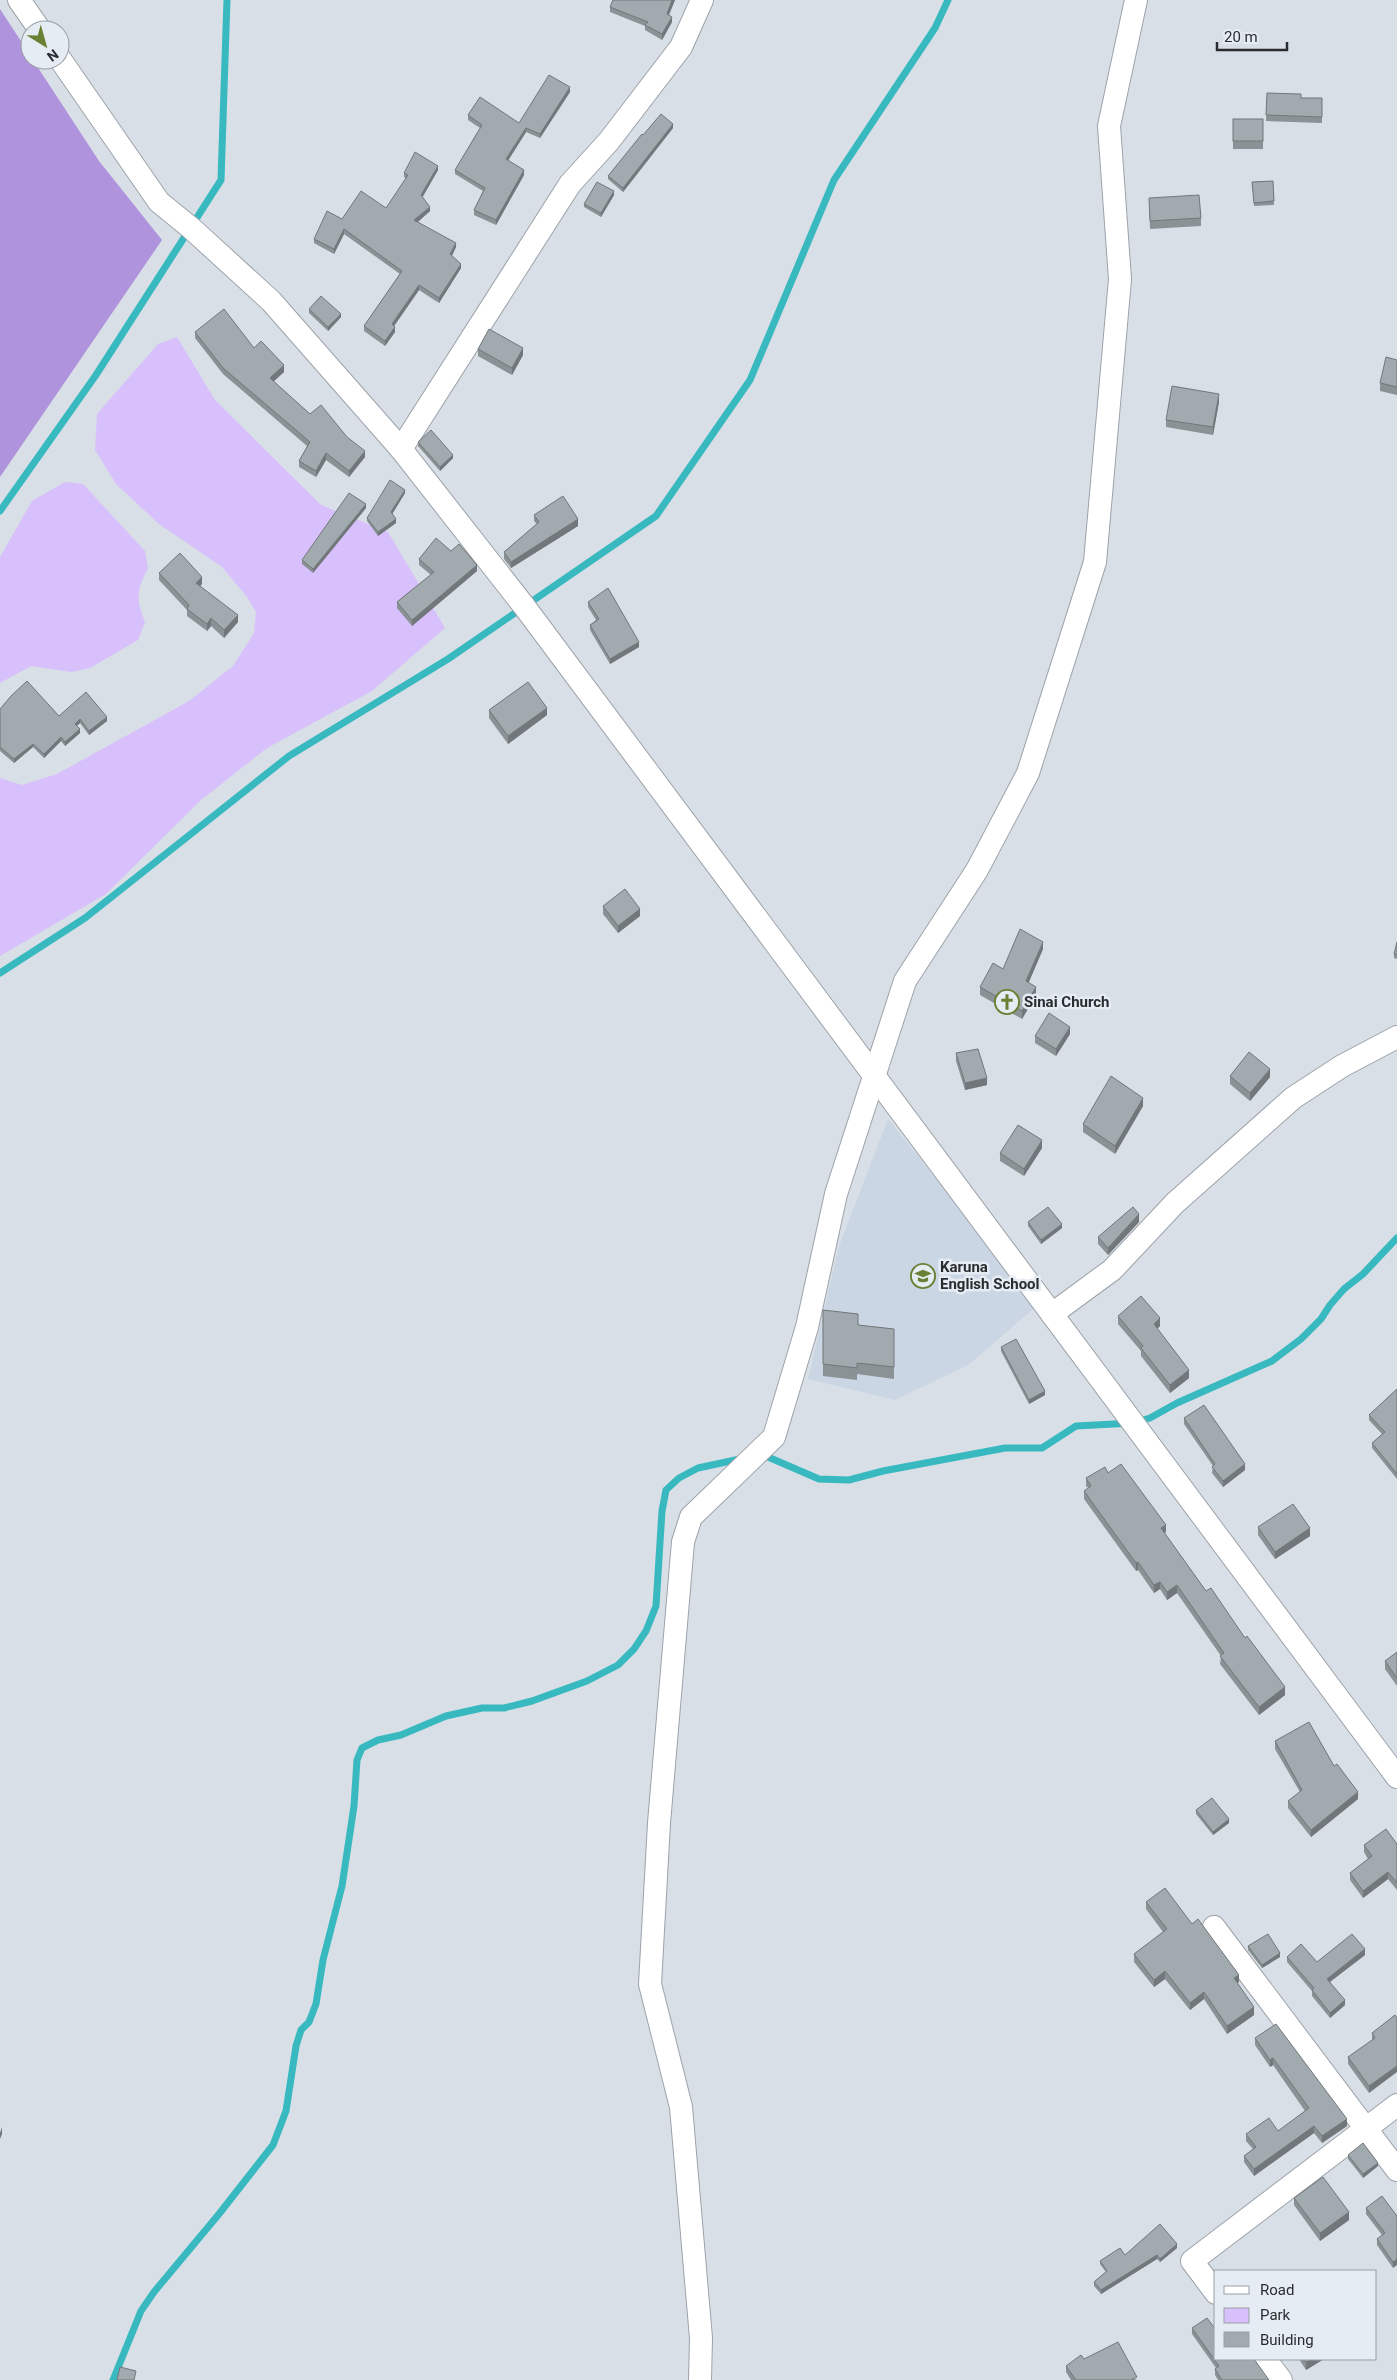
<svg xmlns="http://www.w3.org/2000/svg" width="1397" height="2380" font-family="Roboto,sans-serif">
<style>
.built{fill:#cbd6e4}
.green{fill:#d7c0fc}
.forest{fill:#b093dd}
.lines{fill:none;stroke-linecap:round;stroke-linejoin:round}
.stream{stroke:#38b9c0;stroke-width:7}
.minor-casing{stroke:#9da3aa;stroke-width:24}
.minor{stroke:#fff;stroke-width:22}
.wall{fill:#8a9296}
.shaded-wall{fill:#71777a}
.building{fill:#a1aaae;stroke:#71777a}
.labels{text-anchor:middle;stroke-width:5;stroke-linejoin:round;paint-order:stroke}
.poi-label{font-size:15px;font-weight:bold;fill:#2a2c2f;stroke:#e5ecf4;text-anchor:start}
</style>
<rect width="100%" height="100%" fill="#d8dfe6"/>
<polygon class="built" points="888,1119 1038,1305 968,1365 895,1400 808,1379 839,1246"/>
<g class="green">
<polygon points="177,337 215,400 321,505 388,532 445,628 372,691 267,748 201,800 106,894 0,956 0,778 22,785 57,774 189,701 233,666 254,633 256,612 247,597 222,567 159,524 116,484 95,450 97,414 158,344"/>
<path d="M 65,482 L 83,484 L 145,551 L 148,569 C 136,590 136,599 145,622 L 138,640 L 90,668 L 71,672 L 31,666 L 0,683 L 0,557 L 32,501 Z"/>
</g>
<polygon class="forest" points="0,9 30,55 30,60 33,60 99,161 162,240 0,477"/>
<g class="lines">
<g class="stream">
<polyline points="0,511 96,375 221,180 227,0"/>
<polyline points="0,973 85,918 289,756 448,659 656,516 750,380 834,180 935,28 948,0"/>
<polyline points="761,1454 819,1479 849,1480 883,1471 1005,1448 1042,1448 1076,1426 1133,1423 1150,1418 1177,1403 1272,1361 1301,1339 1321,1319 1330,1305 1344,1289 1363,1274 1397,1238"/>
<polyline points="113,2380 141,2311 154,2292 219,2214 273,2145 286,2111 296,2046 301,2030 309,2022 316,2004 323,1960 342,1886 354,1806 357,1760 362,1748 378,1740 401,1735 446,1716 482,1708 504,1708 532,1701 587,1681 618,1665 634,1649 646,1631 656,1606 662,1511 666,1490 679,1478 698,1468 740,1459"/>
</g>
<defs>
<g id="minor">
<polyline points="19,0 40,30"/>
<polyline points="60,59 159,202 191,228 271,301 401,449 524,606 1397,1777"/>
<polyline points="401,449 570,184 609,141 681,47 702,0"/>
<polyline points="1052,1314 1112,1270 1175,1203 1293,1098 1342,1066 1397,1037"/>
<polyline points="1214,1927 1397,2170"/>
<polyline points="1216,2293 1192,2261 1397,2105"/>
<polyline points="1265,2359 1281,2380"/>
<polyline points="700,2380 701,2338 681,2107 650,1984 659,1823 683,1542 691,1517 774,1437 807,1327 836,1194 905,981 977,870 1028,773 1095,562 1120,279 1109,126 1136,0"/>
</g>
</defs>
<use href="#minor" class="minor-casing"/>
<use href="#minor" class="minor"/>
</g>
<g class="wall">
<polygon points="613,0 675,0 669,15 672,22 662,40 645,30 645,26 610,12 610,7"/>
<polygon points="570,92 540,138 526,132 508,160 524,175 496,225 474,215 474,210 483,191 455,174 455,170 480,128 468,120 468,115 519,123"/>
<polygon points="1267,93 1301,98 1322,98 1322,123 1266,121"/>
<rect x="1233" y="119" width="30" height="30"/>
<polygon points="673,128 623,192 608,179 608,176 643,135"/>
<polygon points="438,170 422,197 430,211 418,222 456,247 452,256 461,268 439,303 419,290 394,326 395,332 385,346 364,331 364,326 400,274 344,234 334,254 314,243 314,239 342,219 386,208 406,178 404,177 404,173"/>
<polygon points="1273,181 1274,205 1254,206 1252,182"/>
<polygon points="614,195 601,217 584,207 584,204"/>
<polygon points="1149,198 1201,218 1201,226 1150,229"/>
<polygon points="309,309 341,317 328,331 309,313"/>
<polygon points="195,332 254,348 284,372 273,381 310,414 365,457 349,477 326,460 316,477 299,467 299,461 307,446 223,374 195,338"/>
<polygon points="478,349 523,355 512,375 478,356"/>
<polygon points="1397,360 1397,395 1380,391 1380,383"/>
<polygon points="1219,402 1213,435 1166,427 1166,420"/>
<polygon points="418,442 453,458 440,471 418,446"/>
<polygon points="405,493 392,514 396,523 378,536 367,521 367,518"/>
<polygon points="366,508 313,573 302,564 302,560"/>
<polygon points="534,515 578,526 511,568 504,559 504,552 537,524 534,521"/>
<polygon points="451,551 477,571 412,626 397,608 397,602 431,575 419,565 419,559"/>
<polygon points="159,573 202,584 200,586 238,622 224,638 211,626 207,631 187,616 187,610 159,580"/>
<polygon points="588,602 639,647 610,664 590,630 590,625 596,620 588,607"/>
<polygon points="0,709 59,716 107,721 89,735 80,723 77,726 80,733 65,746 61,741 44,758 33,747 14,763 0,751"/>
<polygon points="489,710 547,715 508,744 489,718"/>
<polygon points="603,906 640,916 618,933 603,914"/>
<polygon points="1397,942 1397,959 1394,958 1394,954"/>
<polygon points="1043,949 1028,983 1036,995 1022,1019 980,995 980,987 1003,969"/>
<polygon points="1070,1034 1056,1056 1035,1043 1035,1036"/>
<polygon points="956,1053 987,1085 965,1090 956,1061"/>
<polygon points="1230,1076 1270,1077 1250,1101 1230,1084"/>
<polygon points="1143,1106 1115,1154 1083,1132 1083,1124"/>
<polygon points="1042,1148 1024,1176 1000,1161 1000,1153"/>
<polygon points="1028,1222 1062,1228 1041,1244 1028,1226"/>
<polygon points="1139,1222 1108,1255 1098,1244 1098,1237"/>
<polygon points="823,1310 858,1325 894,1329 894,1379 857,1374 857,1380 823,1376"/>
<polygon points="1118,1316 1160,1326 1157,1329 1189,1378 1170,1393 1141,1356 1141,1351 1118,1324"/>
<polygon points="1001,1347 1045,1395 1029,1404 1001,1351"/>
<polygon points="1397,1389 1397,1479 1372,1448 1372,1443 1382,1434 1369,1420 1369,1415"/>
<polygon points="1184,1418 1245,1470 1223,1487 1212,1473 1213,1466 1184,1424"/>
<polygon points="1108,1473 1166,1532 1164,1533 1206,1591 1245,1638 1285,1695 1259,1715 1220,1664 1221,1656 1177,1593 1167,1600 1160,1589 1154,1593 1138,1570 1136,1571 1084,1499 1084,1491 1088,1488 1086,1486 1086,1478"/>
<polygon points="1258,1527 1310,1536 1275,1559 1258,1535"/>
<polygon points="1397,1652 1397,1686 1385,1669 1385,1661"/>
<polygon points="1275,1741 1334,1766 1358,1799 1311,1837 1288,1808 1288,1801 1300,1792 1275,1749"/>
<polygon points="1196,1810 1229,1823 1213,1835 1196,1814"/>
<polygon points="1397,1844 1397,1890 1388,1879 1363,1898 1350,1880 1350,1873 1368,1859 1364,1852 1364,1845"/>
<polygon points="1146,1902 1192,1924 1239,1982 1237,1983 1254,2015 1227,2034 1204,1999 1190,2010 1165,1979 1154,1987 1134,1962 1134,1954 1163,1932 1146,1909"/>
<polygon points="1248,1946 1280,1957 1262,1968 1248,1950"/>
<polygon points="1365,1955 1330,1982 1345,2005 1330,2018 1312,1996 1312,1991 1287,1962 1287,1957 1317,1962"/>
<polygon points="1395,2015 1369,2093 1348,2064 1348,2057 1372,2040 1372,2033"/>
<polygon points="1255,2038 1347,2126 1322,2143 1314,2133 1254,2176 1244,2162 1244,2156 1253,2149 1246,2141 1246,2134 1278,2131 1305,2111 1273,2065 1270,2067 1255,2045"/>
<polygon points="1348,2155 1378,2166 1363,2178 1348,2159"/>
<polygon points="1294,2198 1349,2220 1320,2241 1294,2205"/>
<polygon points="1366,2208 1397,2216 1393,2268 1377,2245 1377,2239 1382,2235 1366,2214"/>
<polygon points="1177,2248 1160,2262 1157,2259 1101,2294 1094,2286 1094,2282 1106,2272 1100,2264 1100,2261 1125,2255"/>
<polygon points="1192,2328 1216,2359 1269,2380 1218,2380 1215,2375 1215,2369 1216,2368 1192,2334"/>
<polygon points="1084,2359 1137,2380 1071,2380 1066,2372 1066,2366"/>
<polygon points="1299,2359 1324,2359 1306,2370"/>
</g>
<g class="shaded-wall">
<polygon points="672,0 675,0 667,19 667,14"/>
<polygon points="672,17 672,22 662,40 662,34"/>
<polygon points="570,87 570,92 540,138 540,134"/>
<polygon points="673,124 673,128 623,192 623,188"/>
<polygon points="526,128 526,132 506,164 506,159"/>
<polygon points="438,166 438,170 421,200 421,195"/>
<polygon points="524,170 524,175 496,225 496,220"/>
<polygon points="614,191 614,195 601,217 601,213"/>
<polygon points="430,207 430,211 414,225 414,220"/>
<polygon points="344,229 344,234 334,254 334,249"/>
<polygon points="456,243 456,247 450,259 450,254"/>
<polygon points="461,264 461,268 439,303 439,298"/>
<polygon points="419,285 419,290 392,329 392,324"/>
<polygon points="341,314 341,317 328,331 328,327"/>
<polygon points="395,327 395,332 385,346 385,341"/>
<polygon points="523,348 523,355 512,375 512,368"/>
<polygon points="284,365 284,372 270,385 270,378"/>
<polygon points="1219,394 1219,402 1213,435 1213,427"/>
<polygon points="365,451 365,457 349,477 349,471"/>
<polygon points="326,453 326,460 316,477 316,471"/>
<polygon points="453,455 453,458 440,471 440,467"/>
<polygon points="405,490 405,493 391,516 391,512"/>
<polygon points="366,504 366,508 313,573 313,569"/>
<polygon points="396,519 396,523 378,536 378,532"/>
<polygon points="578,519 578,526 511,568 511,562"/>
<polygon points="477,565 477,571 412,626 412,620"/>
<polygon points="202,577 202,584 196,590 196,583"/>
<polygon points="238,615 238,622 224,638 224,630"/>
<polygon points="211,618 211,626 207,631 207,624"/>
<polygon points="639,642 639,647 610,664 610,659"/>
<polygon points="547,708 547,715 508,744 508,736"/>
<polygon points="107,717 107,721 89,735 89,731"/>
<polygon points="80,719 80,723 75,727 75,724"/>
<polygon points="80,729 80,733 65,746 65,742"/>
<polygon points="61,737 61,741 44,758 44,754"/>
<polygon points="33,744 33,747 14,763 14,759"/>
<polygon points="640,909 640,916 618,933 618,926"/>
<polygon points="1043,942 1043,949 1026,989 1026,981"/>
<polygon points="1036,987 1036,995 1022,1019 1022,1011"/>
<polygon points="1070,1027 1070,1034 1056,1056 1056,1049"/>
<polygon points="1270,1069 1270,1077 1250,1101 1250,1093"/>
<polygon points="987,1078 987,1085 965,1090 965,1083"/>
<polygon points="1143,1098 1143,1106 1115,1154 1115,1146"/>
<polygon points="1042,1140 1042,1148 1024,1176 1024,1169"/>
<polygon points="1139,1214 1139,1222 1108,1255 1108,1248"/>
<polygon points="1062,1224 1062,1228 1041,1244 1041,1240"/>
<polygon points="1160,1318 1160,1326 1154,1332 1154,1324"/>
<polygon points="1189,1370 1189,1378 1170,1393 1170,1385"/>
<polygon points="1045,1391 1045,1395 1029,1404 1029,1400"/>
<polygon points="1245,1464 1245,1470 1223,1487 1223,1481"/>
<polygon points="1166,1525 1166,1532 1161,1536 1161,1528"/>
<polygon points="1310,1528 1310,1536 1275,1559 1275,1552"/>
<polygon points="1138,1562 1138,1570 1136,1571 1136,1563"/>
<polygon points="1160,1582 1160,1589 1154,1593 1154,1585"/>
<polygon points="1177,1585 1177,1593 1167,1600 1167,1592"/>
<polygon points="1285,1687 1285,1695 1259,1715 1259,1707"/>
<polygon points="1358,1792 1358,1799 1311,1837 1311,1830"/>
<polygon points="1229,1819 1229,1823 1213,1835 1213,1832"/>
<polygon points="1388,1872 1388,1879 1363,1898 1363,1891"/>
<polygon points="1365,1949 1365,1955 1327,1984 1327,1979"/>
<polygon points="1280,1953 1280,1957 1262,1968 1262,1965"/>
<polygon points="1165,1971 1165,1979 1154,1987 1154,1980"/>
<polygon points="1239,1975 1239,1982 1234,1985 1234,1978"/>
<polygon points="1204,1992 1204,1999 1190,2010 1190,2003"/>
<polygon points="1345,2000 1345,2005 1330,2018 1330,2013"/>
<polygon points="1254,2007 1254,2015 1227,2034 1227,2026"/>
<polygon points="1273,2058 1273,2065 1270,2067 1270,2060"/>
<polygon points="1397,2066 1397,2072 1369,2093 1369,2086"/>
<polygon points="1347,2119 1347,2126 1322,2143 1322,2136"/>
<polygon points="1314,2126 1314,2133 1254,2176 1254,2169"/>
<polygon points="2,2127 2,2134 0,2139 0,2133"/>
<polygon points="1378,2163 1378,2166 1363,2178 1363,2174"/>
<polygon points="1349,2212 1349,2220 1320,2241 1320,2233"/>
<polygon points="1177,2244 1177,2248 1160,2262 1160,2259"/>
<polygon points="1157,2255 1157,2259 1101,2294 1101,2290"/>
<polygon points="1397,2259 1397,2265 1393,2268 1393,2262"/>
<polygon points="1312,2359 1324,2359 1306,2370 1306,2362"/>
</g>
<g class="building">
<polygon points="613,0 672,0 667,14 672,17 662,34 645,25 648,22 610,7"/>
<polygon points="549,75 570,87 540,134 526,128 506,159 524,170 496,220 474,210 485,188 455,170 482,125 468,115 480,97 519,123"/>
<polygon points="1267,93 1301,94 1301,98 1322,98 1322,117 1266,115"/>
<polygon points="661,114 673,124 623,188 608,176 642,134 643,135"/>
<rect x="1233" y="119" width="30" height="22"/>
<polygon points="415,152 438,166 421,195 430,207 414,220 456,243 450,254 461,264 439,298 419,285 392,324 395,327 385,341 364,326 402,271 344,229 334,249 314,239 327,211 342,219 361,191 386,208 408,175 404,173"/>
<polygon points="1273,181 1274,201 1254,203 1252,182"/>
<polygon points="597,182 614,191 601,213 584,204"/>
<polygon points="1199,195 1201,218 1150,221 1149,198"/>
<polygon points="321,296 341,314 328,327 309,309"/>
<polygon points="224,309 254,348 261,341 284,365 270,378 310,414 321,405 347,437 365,451 349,471 326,453 316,471 299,461 310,442 223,368 195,332"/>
<polygon points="489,329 523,348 512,368 478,349"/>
<polygon points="1386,357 1397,360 1397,387 1380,383"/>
<polygon points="1172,386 1219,394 1213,427 1166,420"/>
<polygon points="431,430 453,455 440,467 418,442"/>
<polygon points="390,480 405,490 391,512 396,519 378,532 367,518"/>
<polygon points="349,493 366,504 313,569 302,560"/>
<polygon points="563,496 578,519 511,562 504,552 539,522 534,515"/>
<polygon points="436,538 451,551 459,544 477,565 412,620 397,602 434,572 419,559"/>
<polygon points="180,553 202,577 196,583 238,615 224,630 211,618 207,624 187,609 189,605 159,573"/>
<polygon points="608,588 639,642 610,659 590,625 599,619 588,602"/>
<polygon points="27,681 59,716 86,692 107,717 89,731 80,719 75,724 80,729 65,742 61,737 44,754 33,744 14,759 0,747 0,709 11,696"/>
<polygon points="528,682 547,708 508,736 489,710"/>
<polygon points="625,889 640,909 618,926 603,906"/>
<polygon points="1020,929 1043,942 1026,981 1036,987 1022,1011 980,987 993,963 1003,969"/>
<polygon points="1397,942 1397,955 1394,954"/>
<polygon points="1049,1013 1070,1027 1056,1049 1035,1036"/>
<polygon points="978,1049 987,1078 965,1083 956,1053"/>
<polygon points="1249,1052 1270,1069 1250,1093 1230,1076"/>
<polygon points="1111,1076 1143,1098 1115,1146 1083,1124"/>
<polygon points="1018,1125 1042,1140 1024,1169 1000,1153"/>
<polygon points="1048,1207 1062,1224 1041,1240 1028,1222"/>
<polygon points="1133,1207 1139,1214 1108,1248 1098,1237"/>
<polygon points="1141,1296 1160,1318 1154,1324 1189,1370 1170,1385 1141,1348 1143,1346 1118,1316"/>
<polygon points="823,1310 858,1314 858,1325 894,1329 894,1367 857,1363 857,1368 823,1364"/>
<polygon points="1016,1339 1045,1391 1029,1400 1001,1347"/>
<polygon points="1397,1389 1397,1474 1372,1443 1385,1432 1369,1415"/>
<polygon points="1204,1405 1245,1464 1223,1481 1212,1467 1215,1464 1184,1418"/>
<polygon points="1121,1464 1166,1525 1161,1528 1206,1591 1211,1588 1245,1638 1247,1636 1285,1687 1259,1707 1220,1656 1224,1653 1177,1585 1167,1592 1160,1582 1154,1585 1138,1562 1136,1563 1084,1491 1091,1486 1086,1478 1105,1467 1108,1473"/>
<polygon points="1293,1504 1310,1528 1275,1552 1258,1527"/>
<polygon points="1397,1652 1397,1678 1385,1661"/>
<polygon points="1309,1722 1334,1766 1337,1764 1358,1792 1311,1830 1288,1801 1302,1790 1275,1741"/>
<polygon points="1212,1798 1229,1819 1213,1832 1196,1810"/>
<polygon points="1386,1829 1397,1844 1397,1883 1388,1872 1363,1891 1350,1873 1372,1856 1364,1845"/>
<polygon points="1165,1888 1192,1924 1198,1919 1239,1975 1234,1978 1254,2007 1227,2026 1204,1992 1190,2003 1165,1971 1154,1980 1134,1954 1167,1929 1146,1902"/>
<polygon points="1268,1934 1280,1953 1262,1965 1248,1946"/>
<polygon points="1352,1934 1365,1949 1327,1979 1345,2000 1330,2013 1312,1990 1314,1988 1287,1957 1301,1944 1317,1962"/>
<polygon points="1395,2015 1397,2018 1397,2066 1369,2086 1348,2057 1375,2038 1372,2033"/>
<polygon points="1276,2024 1347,2119 1322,2136 1314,2126 1254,2169 1244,2156 1256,2147 1246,2134 1269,2118 1278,2131 1309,2108 1273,2058 1270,2060 1255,2038"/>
<polygon points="1363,2143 1378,2163 1363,2174 1348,2155"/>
<polygon points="1323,2177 1349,2212 1320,2233 1294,2198"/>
<polygon points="1382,2196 1397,2216 1397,2259 1393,2262 1377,2239 1385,2233 1366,2208"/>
<polygon points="1160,2224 1177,2244 1160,2259 1157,2255 1101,2290 1094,2282 1107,2271 1100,2261 1120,2248 1125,2255"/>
<polygon points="1207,2318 1216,2330 1216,2359 1254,2359 1269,2380 1222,2380 1215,2369 1219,2366 1192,2328"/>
<polygon points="1118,2342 1137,2377 1131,2380 1076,2380 1066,2366 1081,2355 1084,2359"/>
<polygon points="1304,2359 1312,2359 1306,2362"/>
<polygon points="120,2367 136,2371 134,2380 117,2380"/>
</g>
<defs>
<symbol id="church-ring" viewBox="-11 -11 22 22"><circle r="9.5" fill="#e5ecf4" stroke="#688134" stroke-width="1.5"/><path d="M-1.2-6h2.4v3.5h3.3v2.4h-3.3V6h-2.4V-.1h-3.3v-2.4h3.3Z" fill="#688134"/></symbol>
<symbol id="school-ring" viewBox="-11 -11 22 22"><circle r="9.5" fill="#e5ecf4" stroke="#688134" stroke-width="1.5"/><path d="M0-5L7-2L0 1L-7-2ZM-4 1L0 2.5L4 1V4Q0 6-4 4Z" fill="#688134"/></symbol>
</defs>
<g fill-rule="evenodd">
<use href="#church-ring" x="993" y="988" width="28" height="28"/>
<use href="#school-ring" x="909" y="1262" width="28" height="28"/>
</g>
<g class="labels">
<g class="poi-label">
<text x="1024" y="1007">Sinai Church</text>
<text x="940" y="1272">Karuna<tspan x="940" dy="17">English School</tspan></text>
</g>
</g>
<rect x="1214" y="2270" width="162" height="90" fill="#e5ecf4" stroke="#9a9fa5"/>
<rect x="1224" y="2286" width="25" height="8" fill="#ffffff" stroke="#9a9fa5"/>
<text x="1260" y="2295" font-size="15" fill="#2a2c2f">Road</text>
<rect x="1224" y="2308" width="25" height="15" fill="#d7c0fc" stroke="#9a9fa5"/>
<text x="1260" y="2320" font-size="15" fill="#2a2c2f">Park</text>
<rect x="1224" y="2332" width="25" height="15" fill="#a1aaae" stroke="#9a9fa5"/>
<text x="1260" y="2345" font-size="15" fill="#2a2c2f">Building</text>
<g transform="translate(45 45) rotate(143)"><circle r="24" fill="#e5ecf4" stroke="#9a9fa5"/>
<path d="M0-4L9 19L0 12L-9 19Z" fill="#688134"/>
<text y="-8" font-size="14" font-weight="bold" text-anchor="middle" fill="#2a2c2f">N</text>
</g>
<path d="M1217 42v8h70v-8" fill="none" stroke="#2a2c2f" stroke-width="2.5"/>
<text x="1224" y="42" font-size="15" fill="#2a2c2f" stroke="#e5ecf4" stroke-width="4" paint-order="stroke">20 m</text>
</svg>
